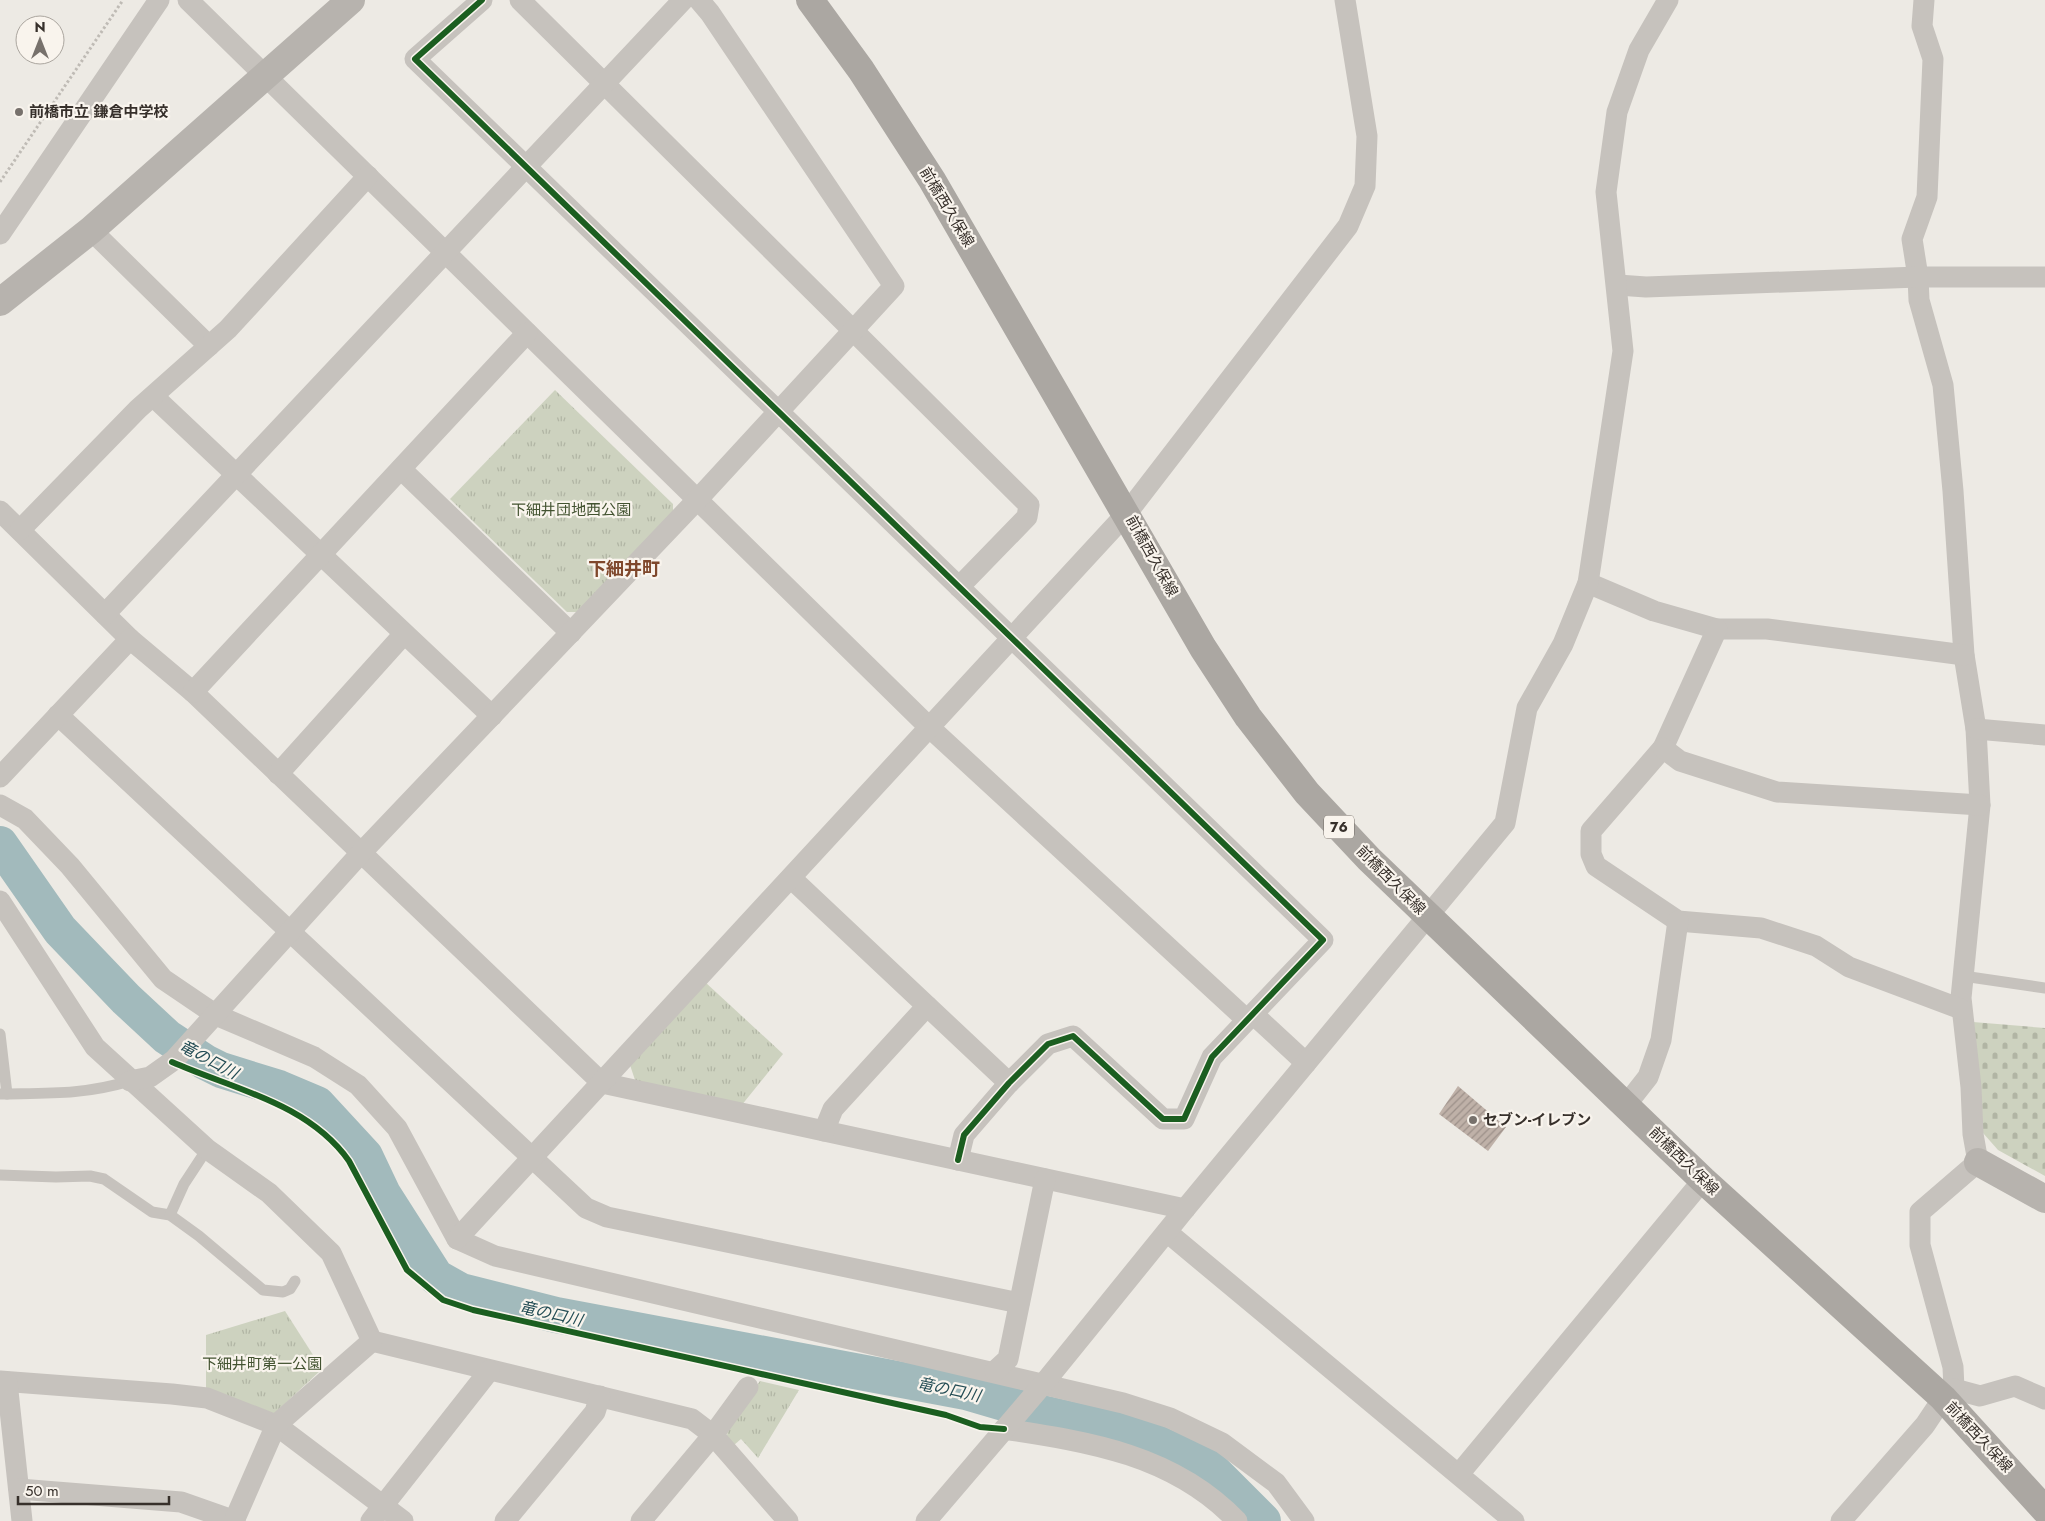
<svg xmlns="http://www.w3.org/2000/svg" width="2045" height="1521" font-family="Jost,'Noto Sans JP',sans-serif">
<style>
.cemetery{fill:url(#cemetery-stones)}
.park{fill:url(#park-tufts)}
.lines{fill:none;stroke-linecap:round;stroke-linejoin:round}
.river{stroke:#a2babc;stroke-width:36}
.building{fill:url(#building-hatch)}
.path{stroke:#bfbbb5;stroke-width:3;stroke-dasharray:2.5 2.5;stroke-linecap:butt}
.lane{stroke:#c6c2bd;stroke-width:11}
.street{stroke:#c6c2bd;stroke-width:21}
.secondary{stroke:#b7b3ae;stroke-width:28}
.primary{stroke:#aba7a2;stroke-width:28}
.cycleway-casing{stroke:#f9f4ed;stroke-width:9}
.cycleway{stroke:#1b5e20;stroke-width:6}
.poi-dot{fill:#77716c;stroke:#f9f4ed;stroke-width:2}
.labels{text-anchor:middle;stroke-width:4.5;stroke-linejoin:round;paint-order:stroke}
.shield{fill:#f9f4ed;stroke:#716b65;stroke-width:1}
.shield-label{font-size:14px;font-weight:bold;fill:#37302b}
.poi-label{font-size:15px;font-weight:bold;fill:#37302b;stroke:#f9f4ed;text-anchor:start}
.street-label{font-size:15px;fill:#37302b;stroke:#f9f4ed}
.park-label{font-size:15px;fill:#435331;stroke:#f9f4ed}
.water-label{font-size:16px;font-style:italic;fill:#244d55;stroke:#f9f4ed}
.quarter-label{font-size:18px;font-weight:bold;fill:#7f482c;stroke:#f9f4ed}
</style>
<defs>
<pattern id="cemetery-stones" width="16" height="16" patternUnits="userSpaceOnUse" patternTransform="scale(1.25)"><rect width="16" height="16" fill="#cdd2bf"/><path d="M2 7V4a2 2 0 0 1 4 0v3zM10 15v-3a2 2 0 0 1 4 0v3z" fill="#b1b5a4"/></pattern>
<pattern id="park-tufts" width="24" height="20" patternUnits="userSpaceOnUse" patternTransform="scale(1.25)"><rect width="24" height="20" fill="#cdd2bf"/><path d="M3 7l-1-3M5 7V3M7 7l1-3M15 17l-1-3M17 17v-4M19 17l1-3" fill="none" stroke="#b1b5a4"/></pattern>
<pattern id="building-hatch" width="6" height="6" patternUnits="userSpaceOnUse" patternTransform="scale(1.25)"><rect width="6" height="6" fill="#bfb1a8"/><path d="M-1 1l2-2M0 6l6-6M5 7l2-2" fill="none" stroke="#9c9089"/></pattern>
</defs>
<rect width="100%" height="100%" fill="#edeae4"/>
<polygon class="cemetery" points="1973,1022 2045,1028 2045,1176 1998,1150 1983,1133"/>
<g class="park">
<polygon points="555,390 673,504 673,513 577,612 567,612 450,499"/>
<polygon points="705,982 783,1054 741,1106 636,1083 630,1065"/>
<polygon points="285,1311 322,1369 275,1413 261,1413 206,1389 206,1335"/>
<polygon points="760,1381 799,1390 758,1458 741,1439 734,1445 727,1436 728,1426"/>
</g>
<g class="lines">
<polyline class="river" points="0,844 60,930 126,999 167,1037 205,1062 221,1070 279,1088 317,1104 365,1156 383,1194 436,1277 461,1291 556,1315 966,1392 1024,1409 1137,1434 1208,1466 1263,1521"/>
</g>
<polygon class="building" points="1458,1086 1506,1127 1488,1151 1439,1114"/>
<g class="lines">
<polyline class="path" points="0,182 123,0"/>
<g class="lane">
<polyline points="1963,976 2045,988"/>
<polyline points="0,1034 7,1094"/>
<path d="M 0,1094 C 48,1093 83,1095 130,1081"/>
<polyline points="0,1175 56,1177 90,1176 104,1179 152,1212 170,1215 199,1236 263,1290 283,1292 290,1289 295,1281"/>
<polyline points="170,1215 184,1184 207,1149"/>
</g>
<g class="street">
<polyline points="188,0 929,727 1247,1020"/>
<polyline points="482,0 415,59 1323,940 1212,1057 1184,1119 1163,1119 1073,1036 1048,1044 1009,1083 964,1135 958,1160"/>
<polyline points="520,0 1029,505 1027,517 959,587"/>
<polyline points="1924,0 1922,26 1933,59 1927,197 1912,239 1918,277 1919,300 1943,385 1953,491 1964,655 1976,729 1980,805 1961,998 1971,1087 1973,1134 1978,1162 1920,1212 1920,1245 1953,1367 1954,1389"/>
<polyline points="91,230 209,346"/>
<polyline points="0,234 159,0"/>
<polyline points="1618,285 1646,287 1918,277 2045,277"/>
<polyline points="154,397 492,716"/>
<polyline points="401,469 571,633"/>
<polyline points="0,511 130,639 193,692 602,1083 1185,1209"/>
<polyline points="20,530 138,409 228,329 368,176"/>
<polyline points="1588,583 1654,611 1717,629 1767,629 1964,655"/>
<polyline points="105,614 683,0"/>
<polyline points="1717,629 1663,748 1591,831 1591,854 1596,866 1678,921 1761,928 1816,946 1849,967 1961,1009"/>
<polyline points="193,692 527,333"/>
<polyline points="58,715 586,1208 607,1217 1019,1303"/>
<polyline points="1976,729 2045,735"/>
<polyline points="1663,748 1680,761 1777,792 1980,805"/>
<polyline points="278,774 404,634"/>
<polyline points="0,777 130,639"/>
<polyline points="0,805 25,819 70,866 163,979 216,1015 314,1057 358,1085 397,1128 457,1239 495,1256 1123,1403 1170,1418 1222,1443 1276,1483 1304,1521"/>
<polyline points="791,878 1009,1083"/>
<polyline points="0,901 95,1047 207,1149 269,1193 331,1253 372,1341"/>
<polyline points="1253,1014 1306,1063"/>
<polyline points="130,1081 150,1077 174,1060 360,854 697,500 894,286 710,13 699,0"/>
<polyline points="1626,1105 1648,1077 1661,1040 1678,921"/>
<polyline points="824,1131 833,1109 927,1006"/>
<polyline points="1167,1232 1514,1521"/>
<polyline points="457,1239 1127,513 1348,226 1365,186 1367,136 1345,0"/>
<polyline points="372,1341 692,1419 713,1435 788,1521"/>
<polyline points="995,1371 1008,1359 1045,1179"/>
<polyline points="0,1381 172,1394 207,1398 276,1425 403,1521"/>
<polyline points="7,1382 22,1521"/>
<polyline points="1954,1389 1980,1396 2015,1386 2045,1399"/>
<path d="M 1004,1429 C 1090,1442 1174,1455 1237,1521"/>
<polyline points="1459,1474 1703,1180"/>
<polyline points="19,1489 181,1502 235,1521"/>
<polyline points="234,1521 276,1425 372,1341"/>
<polyline points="371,1521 489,1371"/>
<polyline points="505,1521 595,1412 600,1396"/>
<polyline points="641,1521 713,1435 748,1387"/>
<polyline points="926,1521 1044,1383 1185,1209 1505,823 1527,708 1563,644 1588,583 1623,351 1606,192 1617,112 1639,50 1668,0"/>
<polyline points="1841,1521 1925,1425 1943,1398 1954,1389"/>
</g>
<g class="secondary">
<polyline points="0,302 91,230 351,0"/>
<polyline points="1978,1162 2045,1199"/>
</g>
<polyline class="primary" points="810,0 861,70 932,180 1203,648 1248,717 1307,793 1369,859 1703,1180 1943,1398 2045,1510"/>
<defs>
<g id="cycleway">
<polyline points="482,0 415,59 1323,940 1212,1057 1184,1119 1163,1119 1073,1036 1048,1044 1009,1083 964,1135 958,1160"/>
<path d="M 172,1062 C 233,1089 308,1103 349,1161 L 407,1270 L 443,1300 L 473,1310 L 946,1415 L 980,1427 L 1004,1429"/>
</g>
</defs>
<use href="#cycleway" class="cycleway-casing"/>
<use href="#cycleway" class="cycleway"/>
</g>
<g class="poi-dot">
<circle cx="19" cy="112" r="5"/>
<circle cx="1473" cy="1120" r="5"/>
</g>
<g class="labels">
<rect class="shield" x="1324" y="815.5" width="30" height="23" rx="4"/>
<g class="shield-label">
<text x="1339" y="832">76</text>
</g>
<g class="poi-label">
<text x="29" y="117">前橋市立 鎌倉中学校</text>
<text x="1483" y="1125">セブン-イレブン</text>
</g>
<g class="street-label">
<text transform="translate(947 207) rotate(59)" y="5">前橋西久保線</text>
<text transform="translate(1152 556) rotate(61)" y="5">前橋西久保線</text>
<text transform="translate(1391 880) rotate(45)" y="5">前橋西久保線</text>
<text transform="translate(1684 1161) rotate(44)" y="5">前橋西久保線</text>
<text transform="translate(1979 1437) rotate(47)" y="5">前橋西久保線</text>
</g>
<g class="park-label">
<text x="571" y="515">下細井団地西公園</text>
<text x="262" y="1369">下細井町第一公園</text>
</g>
<g class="water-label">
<text transform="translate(209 1059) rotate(28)" y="6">竜の口川</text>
<text transform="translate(551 1313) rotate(13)" y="6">竜の口川</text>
<text transform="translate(949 1389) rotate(12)" y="6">竜の口川</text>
</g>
<g class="quarter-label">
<text x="624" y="575">下細井町</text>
</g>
</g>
<g transform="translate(40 40)"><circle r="24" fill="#f9f4ed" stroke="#aba69f"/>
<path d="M0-4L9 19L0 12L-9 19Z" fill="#77716c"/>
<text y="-8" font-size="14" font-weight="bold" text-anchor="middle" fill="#37302b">N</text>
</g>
<path d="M18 1496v8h151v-8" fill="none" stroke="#37302b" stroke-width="2.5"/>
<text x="25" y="1496" font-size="15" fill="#37302b" stroke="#f9f4ed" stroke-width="4" paint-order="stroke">50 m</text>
</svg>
